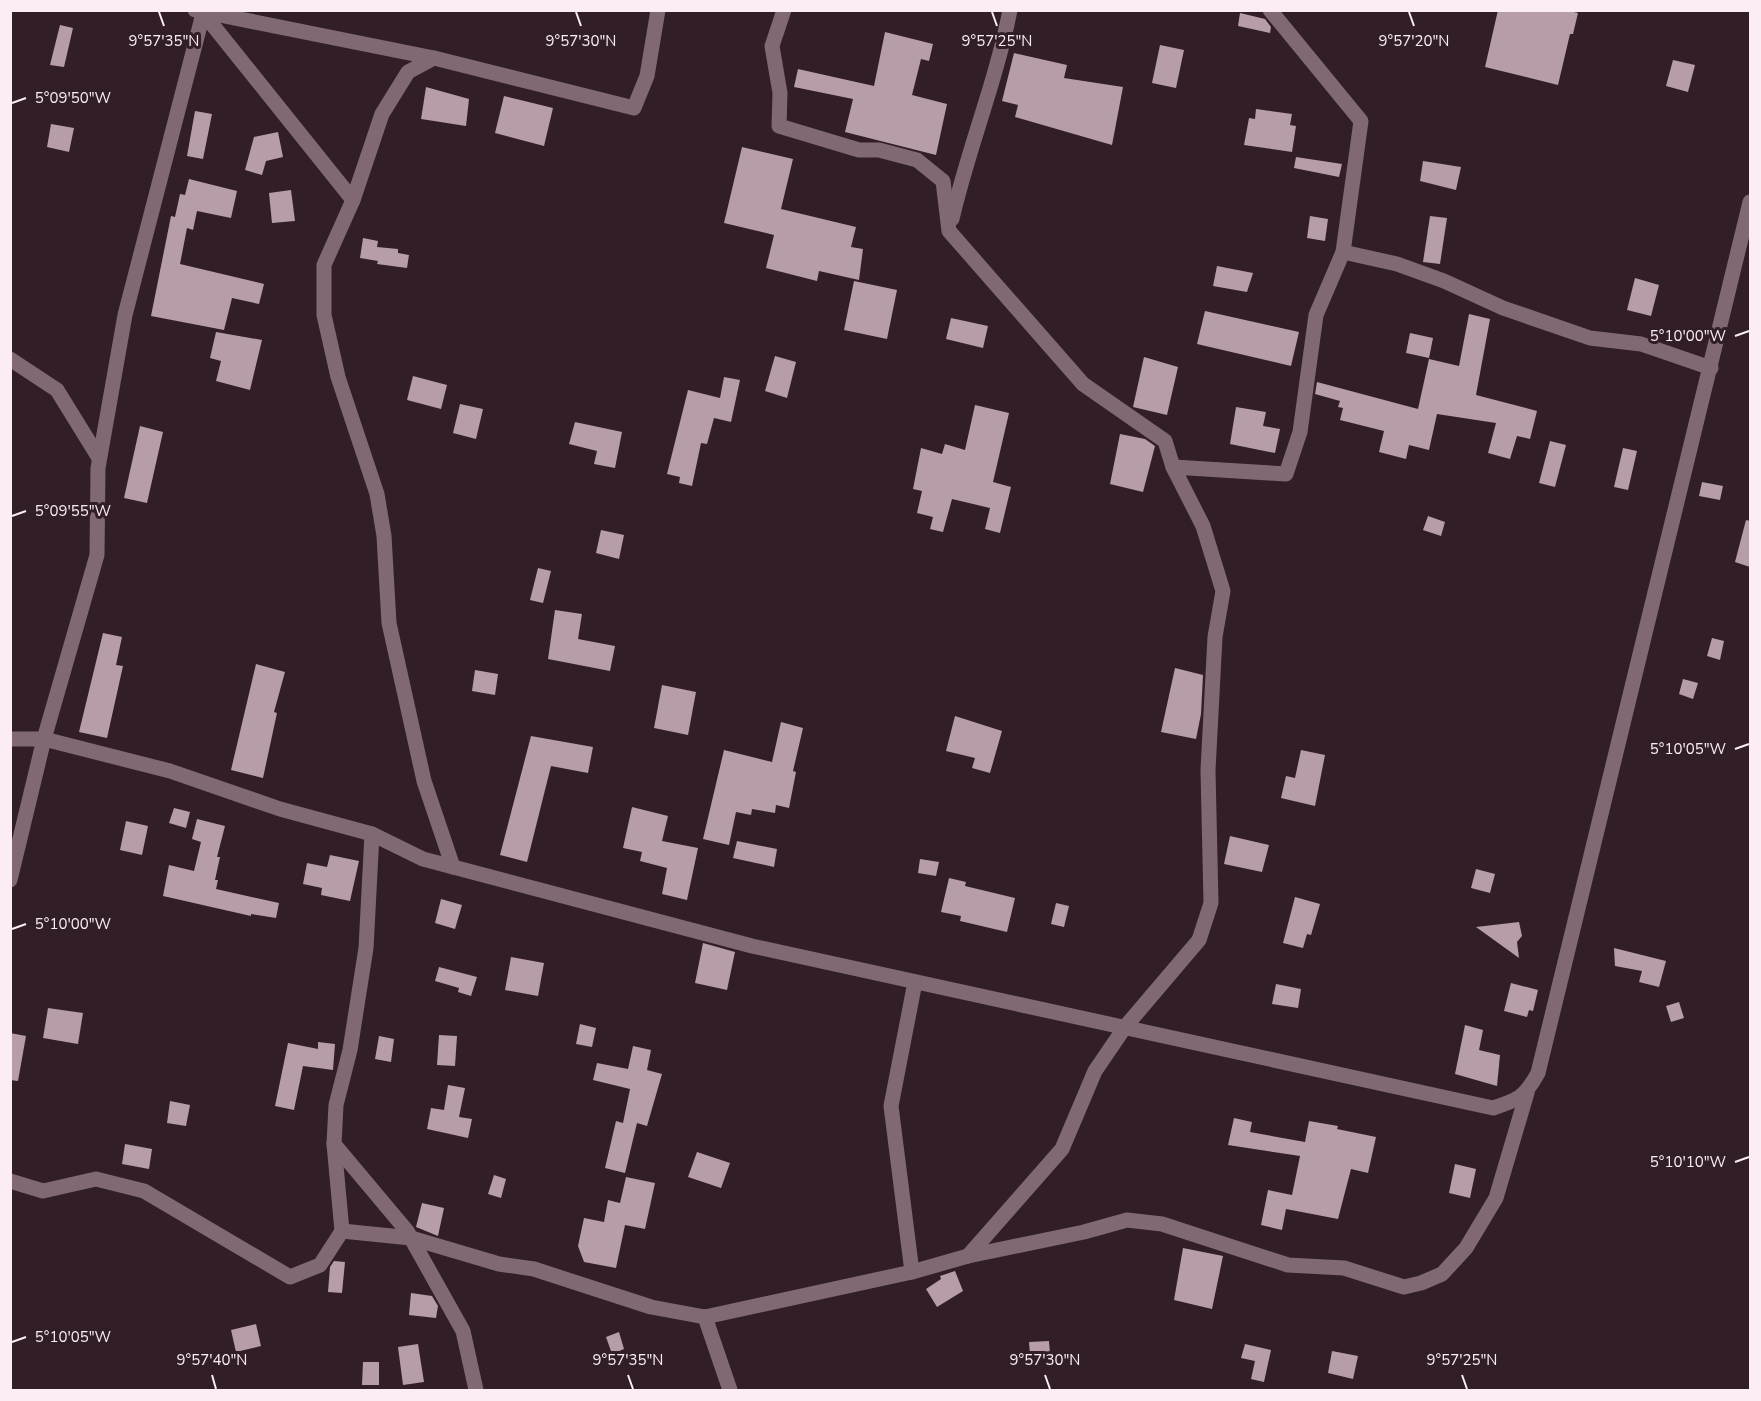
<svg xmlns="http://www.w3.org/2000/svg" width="1761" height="1401" font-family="'Nunito Sans',sans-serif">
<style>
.building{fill:#b79da9}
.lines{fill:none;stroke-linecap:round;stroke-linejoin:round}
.minor{stroke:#806974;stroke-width:15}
.ticks{fill:none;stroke:#fbedf3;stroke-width:2}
.ticks-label{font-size:15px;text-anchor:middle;fill:#fbedf3;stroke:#321e28;stroke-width:6;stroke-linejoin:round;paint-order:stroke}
</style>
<rect width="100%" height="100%" fill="#321e28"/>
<g class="building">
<polygon points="1498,10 1566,10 1578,13 1573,34 1570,34 1558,85 1485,67"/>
<polygon points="1240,13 1265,19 1271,27 1270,33 1238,26"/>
<polygon points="60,25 73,28 64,67 50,65"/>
<polygon points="885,32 933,44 929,61 921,59 912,95 947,104 936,155 845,132 853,99 794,87 798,69 874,86"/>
<polygon points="1160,45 1184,50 1176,88 1152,83"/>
<polygon points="1014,53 1067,65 1064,78 1123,87 1112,145 1015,117 1018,105 1002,101"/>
<polygon points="1673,60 1695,65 1688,92 1666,86"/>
<polygon points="426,87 469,99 466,126 421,119"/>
<polygon points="504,96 553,108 544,146 495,133"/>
<polygon points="1256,109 1292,114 1290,125 1296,126 1292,152 1244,145 1249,118 1255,119"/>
<polygon points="195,111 212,114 203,159 187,156"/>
<polygon points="51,124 74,128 69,152 47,147"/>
<polygon points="278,132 283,157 266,161 262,175 245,170 254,137"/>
<polygon points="742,147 793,159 781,209 856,227 851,247 863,249 859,280 819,271 817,281 766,268 774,235 724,223"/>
<polygon points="1296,157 1342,164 1339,177 1294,168"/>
<polygon points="1423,161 1461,167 1456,190 1420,181"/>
<polygon points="189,179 237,191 231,218 197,211 193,230 187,228 180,264 264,284 259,304 232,298 224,330 151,316 171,216 175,217 180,194 185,195"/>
<polygon points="291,190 295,221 272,223 269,193"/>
<polygon points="1310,216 1328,219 1325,241 1307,238"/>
<polygon points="1430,216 1447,218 1440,264 1423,262"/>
<polygon points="363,238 378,241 377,247 398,249 398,253 409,255 407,268 377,264 378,261 360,258"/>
<polygon points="1217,266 1253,273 1247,292 1213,286"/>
<polygon points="1635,278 1659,285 1651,316 1627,310"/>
<polygon points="854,281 897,290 887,339 844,330"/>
<polygon points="1205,311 1299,332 1291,366 1197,344"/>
<polygon points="1469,314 1490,319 1476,395 1537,411 1530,439 1517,436 1510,459 1488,453 1496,423 1437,414 1429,450 1409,445 1406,459 1379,452 1384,431 1340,420 1343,408 1338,407 1340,401 1315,394 1317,382 1418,409 1429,359 1459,366"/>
<polygon points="951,318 988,326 983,348 946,339"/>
<polygon points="216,332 262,340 250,390 216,381 221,361 210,358"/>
<polygon points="1410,333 1433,338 1429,358 1406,353"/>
<polygon points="775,356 796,362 787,398 765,391"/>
<polygon points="1144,357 1178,367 1167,415 1133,407"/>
<polygon points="413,376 447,385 441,409 407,400"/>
<polygon points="724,377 740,380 731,422 714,418 707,444 701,443 692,486 679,483 680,477 667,474 688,390 720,398"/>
<polygon points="460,404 483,409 476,439 453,433"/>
<polygon points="975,405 1009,413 993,482 1011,487 1000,533 985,529 990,508 952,499 943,532 930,529 933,517 917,513 922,491 913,489 921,448 942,454 945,444 965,450"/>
<polygon points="1236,407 1266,412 1263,426 1280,429 1275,453 1230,444"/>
<polygon points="575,422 622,432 615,468 594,464 597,451 569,444"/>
<polygon points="140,426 163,432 147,503 124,498"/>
<polygon points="1120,434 1145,439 1155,446 1143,492 1110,484"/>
<polygon points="1550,441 1566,445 1555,487 1539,483"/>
<polygon points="1623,448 1637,451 1628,490 1614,487"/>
<polygon points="1702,482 1723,486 1720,500 1699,496"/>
<polygon points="1428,516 1445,522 1441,536 1423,530"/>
<polygon points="1746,520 1750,521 1750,567 1735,562"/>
<polygon points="601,530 624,535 619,559 596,553"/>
<polygon points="538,568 551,571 543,603 530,600"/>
<polygon points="555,610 582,614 578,639 615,646 610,671 548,659"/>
<polygon points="103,633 122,637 116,665 123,666 107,738 79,732"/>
<polygon points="1712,638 1724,641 1720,660 1707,656"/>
<polygon points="256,664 285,672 274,712 277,713 263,778 231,770"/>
<polygon points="1175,668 1203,675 1201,714 1196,739 1161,732"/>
<polygon points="475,670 498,674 495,695 472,691"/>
<polygon points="1683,679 1698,683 1693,699 1679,694"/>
<polygon points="662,685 696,692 688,735 654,728"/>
<polygon points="955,716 1002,731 990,773 972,768 975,758 946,751"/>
<polygon points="781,722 803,728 793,771 796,772 789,808 776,805 775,813 752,809 751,815 736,812 729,845 703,839 724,750 772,762"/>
<polygon points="531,736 593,747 588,773 551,766 527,862 500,855"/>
<polygon points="1301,750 1325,755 1315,806 1281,798 1286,776 1295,778"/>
<polygon points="632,807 668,816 662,841 698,848 687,900 662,894 667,868 640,861 642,852 623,848"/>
<polygon points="174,808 190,812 186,828 169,823"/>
<polygon points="197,819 225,826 217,857 220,857 215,880 218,880 216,889 279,903 276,918 251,914 251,916 163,896 169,865 194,871 201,842 192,839"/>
<polygon points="126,821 148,826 142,855 120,850"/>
<polygon points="1230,836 1269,845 1262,872 1224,864"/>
<polygon points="737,841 777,849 774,867 733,858"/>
<polygon points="330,855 359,861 350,901 321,895 322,888 303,884 307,863 327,867"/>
<polygon points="920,859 939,862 936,876 918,873"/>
<polygon points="1476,869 1495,874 1490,893 1471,888"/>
<polygon points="949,878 966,882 965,886 1015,898 1007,932 960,921 961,916 941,912"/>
<polygon points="1295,897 1320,904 1311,935 1307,934 1303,948 1283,943"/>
<polygon points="441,899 462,905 455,929 435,923"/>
<polygon points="1056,903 1069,906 1064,927 1051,924"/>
<polygon points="1519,922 1522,936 1517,942 1519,958 1476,927"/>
<polygon points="703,943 735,952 727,990 695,983"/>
<polygon points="1614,948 1666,961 1659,987 1639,982 1642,971 1615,966"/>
<polygon points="511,957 544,963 538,996 505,990"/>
<polygon points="439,967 477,977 471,996 458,992 459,988 435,981"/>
<polygon points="1511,983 1538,990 1533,1011 1529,1010 1527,1017 1504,1011"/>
<polygon points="1276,984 1301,989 1298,1008 1272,1004"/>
<polygon points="1679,1002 1684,1018 1671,1022 1666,1006"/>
<polygon points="48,1008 83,1013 78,1044 43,1038"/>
<polygon points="580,1024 596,1028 592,1047 576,1044"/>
<polygon points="1465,1025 1483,1030 1479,1050 1500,1055 1497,1086 1455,1074"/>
<polygon points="10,1033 26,1036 18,1081 10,1080"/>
<polygon points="439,1035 457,1036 455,1066 437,1065"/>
<polygon points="379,1036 394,1039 391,1062 375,1059"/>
<polygon points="318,1042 335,1044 333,1070 303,1066 294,1110 275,1106 288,1043 318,1049"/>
<polygon points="633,1046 651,1050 647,1070 662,1074 647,1126 637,1123 625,1173 605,1168 616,1121 623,1123 630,1089 593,1080 597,1063 628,1069"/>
<polygon points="448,1085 465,1088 459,1117 472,1119 468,1138 427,1129 431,1108 444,1110"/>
<polygon points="170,1101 190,1105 186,1126 167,1123"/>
<polygon points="1234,1118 1252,1122 1250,1132 1305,1142 1309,1121 1338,1126 1337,1129 1376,1137 1368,1173 1351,1169 1338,1219 1286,1209 1282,1230 1261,1225 1268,1190 1292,1195 1300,1156 1228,1145"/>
<polygon points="125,1144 152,1149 149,1169 122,1164"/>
<polygon points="697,1152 730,1163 721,1188 688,1177"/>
<polygon points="1455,1164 1476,1169 1470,1198 1449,1193"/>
<polygon points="494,1175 506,1179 501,1198 488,1194"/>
<polygon points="626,1177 655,1183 645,1229 625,1225 616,1268 584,1262 578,1246 584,1218 604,1222 608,1200 620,1203"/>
<polygon points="422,1203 444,1208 438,1236 416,1227"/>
<polygon points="1183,1248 1223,1256 1212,1309 1174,1300"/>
<polygon points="334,1261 345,1262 342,1293 328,1292 330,1267"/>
<polygon points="955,1271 963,1291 937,1307 926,1289 941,1279 940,1276"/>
<polygon points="411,1293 432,1296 438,1306 436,1318 409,1315"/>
<polygon points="256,1324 261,1346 236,1352 231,1330"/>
<polygon points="619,1332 624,1349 612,1354 606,1337"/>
<polygon points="1049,1341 1050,1354 1030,1355 1029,1342"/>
<polygon points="418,1344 424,1382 403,1385 398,1347"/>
<polygon points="1245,1344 1271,1350 1264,1382 1251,1379 1255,1361 1241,1358"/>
<polygon points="1332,1351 1358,1356 1353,1379 1328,1373"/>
<polygon points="363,1362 379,1362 379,1385 362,1385"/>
</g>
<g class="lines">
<g class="minor">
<polyline points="195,10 434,58"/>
<path d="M 204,10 L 125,315 L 98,468 L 97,555 L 44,739 L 170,771 L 280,809 L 372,834 L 423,859 L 752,946 L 1493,1108 C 1518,1100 1525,1097 1538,1073 L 1750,202"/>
<polyline points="784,10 772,46 780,93 779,126 859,150 879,150 917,160 943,181 949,231 1083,384 1165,441 1173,467"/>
<polyline points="203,13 353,200"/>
<path d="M 952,219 C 968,149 996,82 1010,10"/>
<polyline points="1343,252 1397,264 1444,281 1503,308 1590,338 1641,344 1711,368"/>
<polyline points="10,359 57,390 99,458"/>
<polyline points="10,739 44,739 10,880"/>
<polyline points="453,867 424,781 389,623 384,536 377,494 338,377 324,315 324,265 353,200 382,114 408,72 434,58 634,108 647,76 658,10"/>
<polyline points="334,1144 407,1231 463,1331 476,1390"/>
<polyline points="10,1181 43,1191 96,1179 144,1191 290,1277 320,1265 342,1231 411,1238 499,1264 534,1269 651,1307 705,1317 912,1272 968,1256 1062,1149 1095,1071 1125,1027 1199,940 1211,903 1208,770 1215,637 1223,591 1203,526 1173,467 1286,474 1300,432 1316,315 1343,252 1361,121 1270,10"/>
<polyline points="342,1231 334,1144 336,1105 350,1050 366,948 372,834"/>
<polyline points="968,1256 1084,1232 1127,1220 1162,1224 1288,1265 1344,1268 1404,1287 1421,1283 1442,1274 1466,1248 1496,1198 1527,1093"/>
<polyline points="912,1272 891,1106 915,982"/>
<polyline points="705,1317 730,1390"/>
</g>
</g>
<path class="ticks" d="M 159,12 L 164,26M 576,12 L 581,26M 992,12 L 997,26M 1409,12 L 1414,26M 12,103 L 26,98M 1735,336 L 1749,331M 12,516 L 26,511M 1735,749 L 1749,744M 12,929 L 26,924M 1735,1162 L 1749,1157M 12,1342 L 26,1337M 212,1375 L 216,1389M 628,1375 L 633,1389M 1045,1375 L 1050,1389M 1462,1375 L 1467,1389"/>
<g class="ticks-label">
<text x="164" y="46">9°57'35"N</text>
<text x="581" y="46">9°57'30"N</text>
<text x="997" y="46">9°57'25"N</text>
<text x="1414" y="46">9°57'20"N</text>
<text x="73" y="103">5°09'50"W</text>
<text x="1688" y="341">5°10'00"W</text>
<text x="73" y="516">5°09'55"W</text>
<text x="1688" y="754">5°10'05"W</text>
<text x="73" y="929">5°10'00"W</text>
<text x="1688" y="1167">5°10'10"W</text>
<text x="73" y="1342">5°10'05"W</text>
<text x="212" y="1365">9°57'40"N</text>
<text x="628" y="1365">9°57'35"N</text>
<text x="1045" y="1365">9°57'30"N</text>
<text x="1462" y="1365">9°57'25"N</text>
</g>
<rect width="1761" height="1401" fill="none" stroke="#fbedf3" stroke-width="24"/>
</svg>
